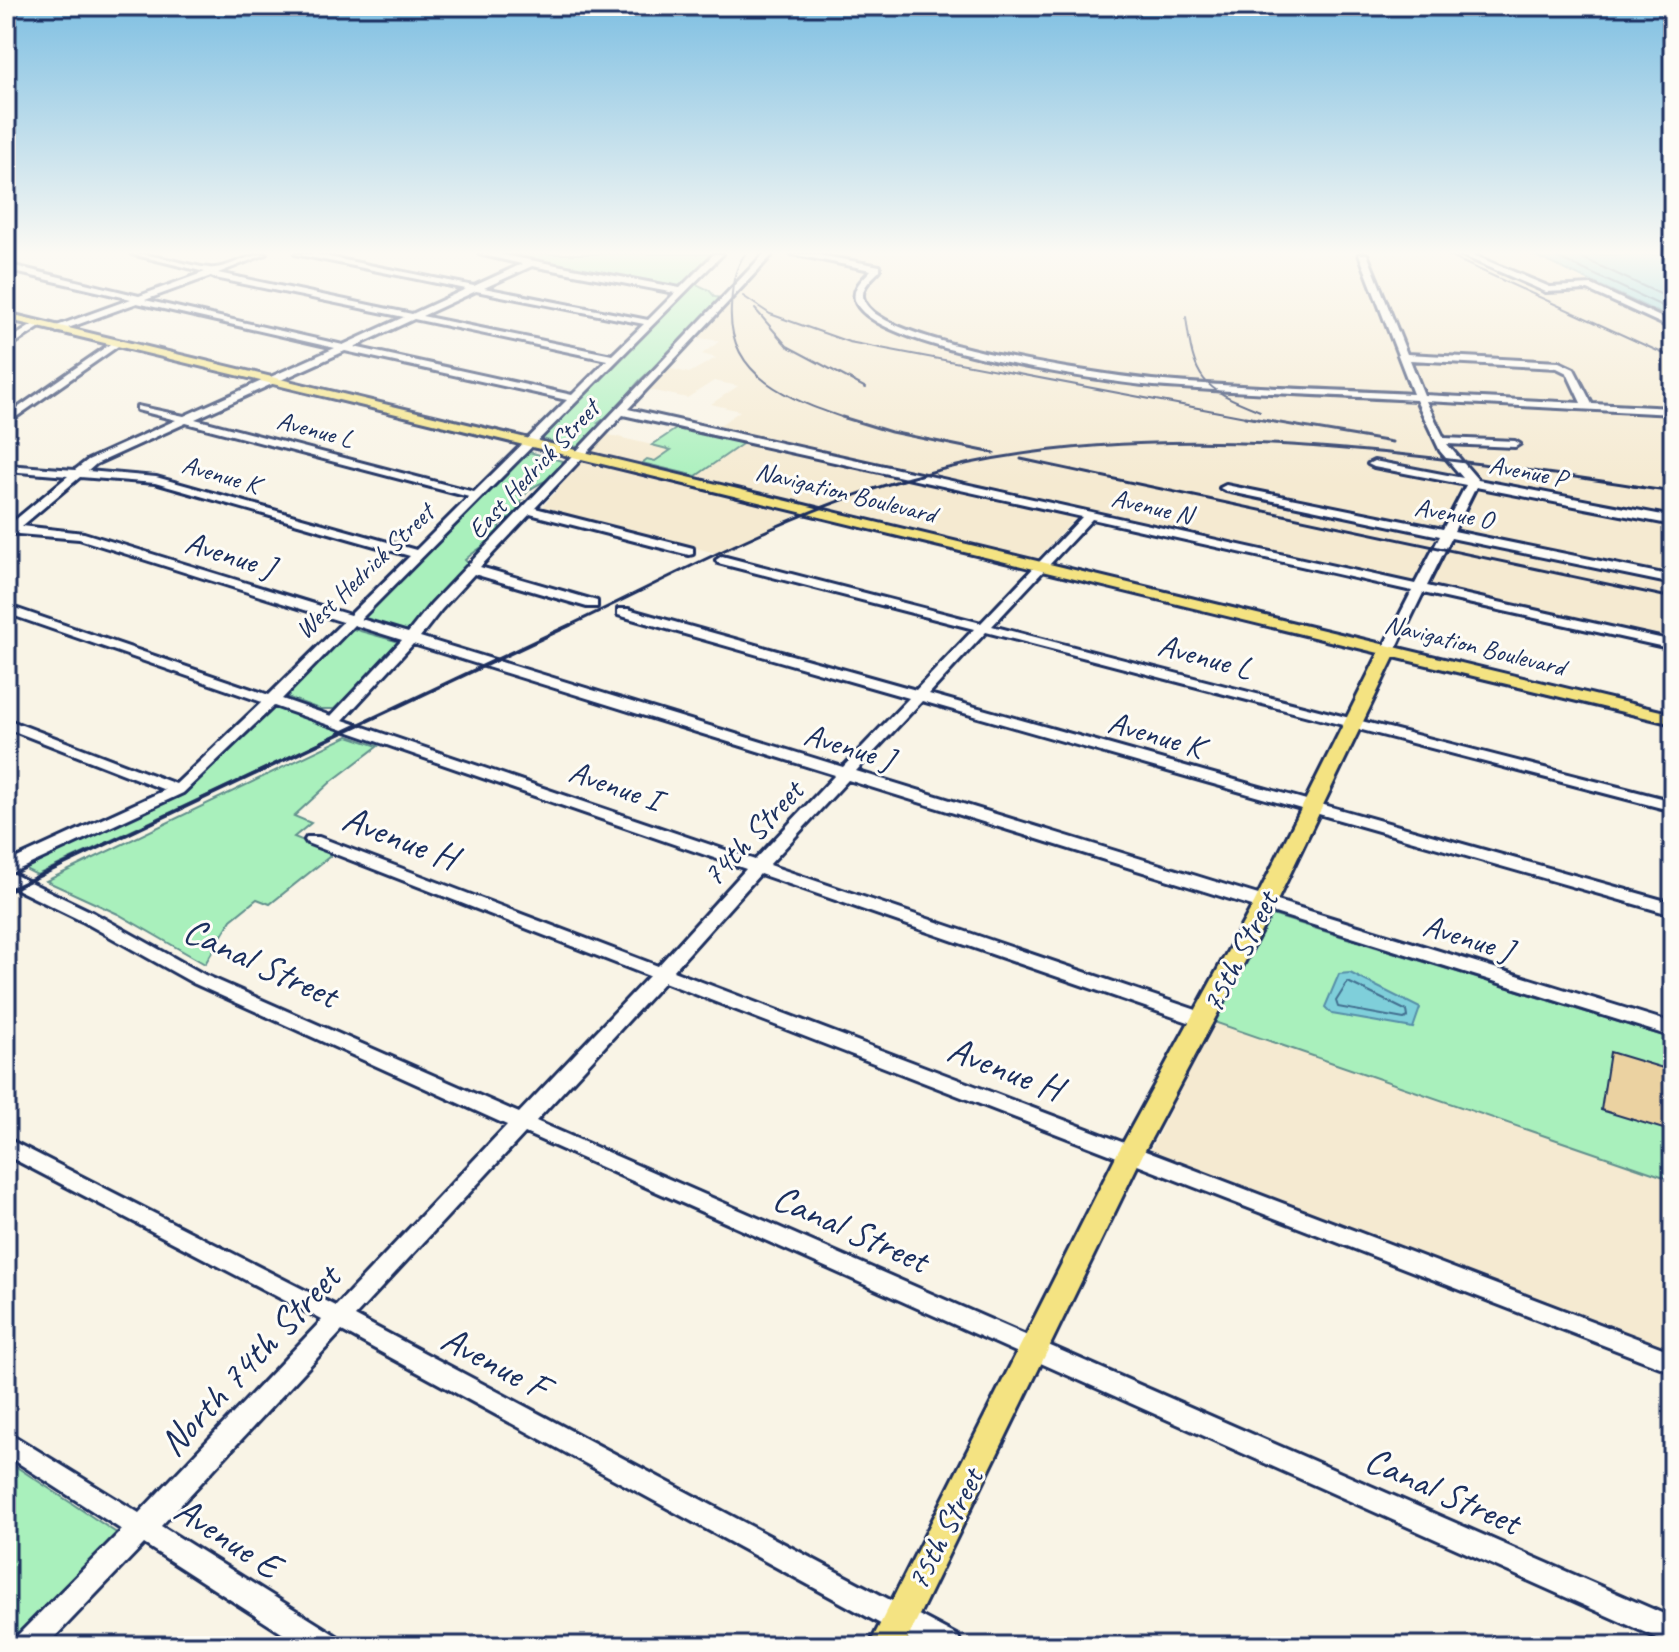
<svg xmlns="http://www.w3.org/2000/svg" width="1679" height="1652" font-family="Caveat,sans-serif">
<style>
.built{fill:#f5ead1}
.green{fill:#a9f0bc;stroke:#62908d;stroke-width:2}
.water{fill:#7fcfda;stroke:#578fa8;stroke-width:2}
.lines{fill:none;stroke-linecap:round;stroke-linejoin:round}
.shore{stroke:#436f90;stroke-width:2}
.building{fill:#ebd2a1;stroke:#1b2f5e;stroke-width:2}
.minor-casing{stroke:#1b2f5e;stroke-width:6}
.major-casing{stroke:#1b2f5e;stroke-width:6}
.minor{fill:#fdfcf7;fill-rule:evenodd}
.major{fill:#f4e382;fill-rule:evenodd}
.rail-far3{stroke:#1b2f5e;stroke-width:2}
.rail-far2{stroke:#1b2f5e;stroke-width:3}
.rail-far1{stroke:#1b2f5e;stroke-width:4}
.rail{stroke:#1b2f5e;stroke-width:5}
.labels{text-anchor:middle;stroke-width:6;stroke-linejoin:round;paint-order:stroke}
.far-street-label{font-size:26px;fill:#1b2f5e;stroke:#fdfcf7}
.street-label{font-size:32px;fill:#1b2f5e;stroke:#fdfcf7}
.near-street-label{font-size:38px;fill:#1b2f5e;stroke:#fdfcf7}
</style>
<rect width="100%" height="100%" fill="#f9f4e6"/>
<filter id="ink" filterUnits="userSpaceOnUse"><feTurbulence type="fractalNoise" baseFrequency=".0125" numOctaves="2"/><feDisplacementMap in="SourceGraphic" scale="16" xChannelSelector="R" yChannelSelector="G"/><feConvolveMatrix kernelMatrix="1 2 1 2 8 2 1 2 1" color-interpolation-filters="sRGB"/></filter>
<g filter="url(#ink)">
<g class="built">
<polygon points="758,254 1528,254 1673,320 1673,641 1083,510 1036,560 817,505 720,554 540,510 605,434 652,445 679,427 716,428 740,411 711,404 738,386 714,381 687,398 646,389 662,371 671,369 689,373 716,358 702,354 720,341 693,337"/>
<polygon points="1214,1022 1673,1180 1673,1357 1149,1153"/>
</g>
<g class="green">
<polygon points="497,254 715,254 683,286 676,287"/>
<path d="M 694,283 L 709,290 L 715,297 L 724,298 L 657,366 C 631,382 624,408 598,423 L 602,424 L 584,445 L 578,447 L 541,439 Z"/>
<polygon points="679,427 745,442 696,476 642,463 647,459 655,461 671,450 652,445"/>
<path d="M 529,452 L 566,462 C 562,466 557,473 552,477 C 538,486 523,488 520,507 L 523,508 L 514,518 L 499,524 L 500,533 C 489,544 476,549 465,560 L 470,565 L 412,629 L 397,631 L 361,619 L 524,453 Z"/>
<polygon points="353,629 396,641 398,645 334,709 319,709 284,696 344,631"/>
<polygon points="268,709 281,709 341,729 338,734 37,875 27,870 27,864 163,800"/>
<polygon points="348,736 378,746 332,781 294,816 311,823 294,837 334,853 270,904 257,899 231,920 205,964 118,914 46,881"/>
<polygon points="1269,914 1673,1039 1673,1180 1214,1022"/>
<polygon points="6,1460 118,1534 12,1646 6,1646"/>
</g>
<g class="water">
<polygon points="1531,254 1673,255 1673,319"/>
<polygon points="1350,973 1420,1008 1413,1028 1332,1014 1325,1007 1339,974"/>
</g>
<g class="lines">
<g class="shore">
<polyline points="1550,254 1673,311"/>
<polyline points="1574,254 1673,300"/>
<polygon points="1348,982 1407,1011 1408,1017 1404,1019 1338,1007 1336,1001"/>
</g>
</g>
<polygon class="building" points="1610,1052 1673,1071 1673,1132 1601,1110"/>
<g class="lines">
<defs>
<g id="minor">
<path d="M 132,254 C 159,254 183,265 209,268 C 227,270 247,254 266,254 L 218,273 L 412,314 L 466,289 L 295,254 L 314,254 L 474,286 L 522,264 L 479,254 L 498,254 L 680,288 L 714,254 L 723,254 L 361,619 L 408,633 L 431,604 L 764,254 L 773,254 L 628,409 L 1415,584 L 1440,536 L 1226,491 L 1220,488 L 1226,485 L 1443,529 L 1466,485 L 1374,467 L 1368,464 L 1374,461 L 1463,478 L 1440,451 L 1416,400 C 1329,395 1241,393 1154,386 C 1105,382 868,348 855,300 C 852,287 864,278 871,270 L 792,254 L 813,254 L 880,266 L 880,270 C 873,278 859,288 864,300 C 879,344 1105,375 1152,380 C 1239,388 1326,389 1413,394 L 1359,254 L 1367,254 L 1407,354 L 1559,362 L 1574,369 L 1592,404 L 1673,408 L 1673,414 L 1426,401 L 1444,438 L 1515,441 L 1520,444 L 1515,447 L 1447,444 L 1478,480 L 1673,517 L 1673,525 L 1476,487 L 1454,531 L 1673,576 L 1673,584 L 1451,538 L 1427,586 L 1673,641 L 1673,649 L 1423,593 L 1395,651 L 1388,655 L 1381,651 L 1412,591 L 1092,519 L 992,626 L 1673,801 L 1673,811 L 986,632 L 929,694 L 1673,903 L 1673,915 L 922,701 L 856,771 L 1673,1023 L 1673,1037 L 848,780 L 769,865 L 1211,1015 L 1213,1020 L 1211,1025 L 1197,1025 L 760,874 L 673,971 L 1673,1352 L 1673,1372 L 664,982 L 536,1121 L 1673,1618 L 1673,1645 L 525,1133 L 355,1316 L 958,1636 L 962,1646 L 921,1646 L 342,1331 L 161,1526 L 337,1636 L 341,1646 L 302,1646 L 144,1544 L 46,1646 L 13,1646 L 17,1636 L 122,1530 L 6,1455 L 6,1431 L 139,1513 L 322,1320 L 6,1155 L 6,1138 L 336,1306 L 507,1125 L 193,983 L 82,921 L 6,884 L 6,863 L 165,790 L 6,728 L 6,719 L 176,784 L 262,702 L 6,613 L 6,605 L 269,695 L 343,622 L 79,539 L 6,533 L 6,524 L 9,525 L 68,476 L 7,471 L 6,465 L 75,470 L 88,460 L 176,420 L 137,410 L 137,406 L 184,416 L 335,348 L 137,303 L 57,332 L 52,329 L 54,327 L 131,299 L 6,270 L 6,264 L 139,296 L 205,272 ZM 532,266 L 675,293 L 648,320 L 484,288 ZM 211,276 L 215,278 L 404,317 L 343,345 L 145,300 ZM 476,291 L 644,324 L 612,355 L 422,316 ZM 414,319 L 607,360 L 572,395 L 354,347 ZM 345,351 L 567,400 L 474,492 L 195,419 ZM 1410,360 L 1557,368 L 1567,373 L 1581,403 L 1424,395 ZM 623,415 L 1082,517 L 981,623 L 722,556 L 716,560 L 718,563 L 974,629 L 916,690 L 628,609 L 618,609 L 618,615 L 909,698 L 843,767 L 420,637 L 441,610 L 474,574 L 587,607 L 597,607 L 597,601 L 480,567 L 530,514 L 689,555 L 693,554 L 693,548 L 535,508 ZM 186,423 L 469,497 L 416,550 L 156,477 L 88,471 L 96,464 ZM 80,477 L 155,483 L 410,556 L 350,615 L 84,533 L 22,526 ZM 354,625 L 402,640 L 331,716 L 282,699 ZM 413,644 L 835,775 L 755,860 L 343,720 ZM 274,706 L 746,869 L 658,966 L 319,837 L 307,837 L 305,840 L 307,843 L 649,976 L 519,1113 L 205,975 L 94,913 L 11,873 L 183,793 Z"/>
<polygon points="1459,254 1471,254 1550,287 1592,285 1673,323 1673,329 1588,290 1546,292"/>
<polygon points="37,322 45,324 6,349 6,342"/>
<polygon points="113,342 121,344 6,424 6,416"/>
</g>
<polygon id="major" points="6,313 1673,714 1673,724 1394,657 1276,903 1144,1152 904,1646 869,1646 1118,1152 1254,903 1379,653 6,319"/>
</defs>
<use href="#minor" class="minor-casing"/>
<use href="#major" class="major-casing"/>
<use href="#minor" class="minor"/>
<use href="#major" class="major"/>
<g class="rail-far3">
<path d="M 745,254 C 733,271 732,288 731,308 C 727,378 792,400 847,419"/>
<polyline points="1445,254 1673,358"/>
<polyline points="743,296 770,314 849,342 1256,419"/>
<polyline points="755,309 787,346 866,388"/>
<path d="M 1186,317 C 1194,380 1201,388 1260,411"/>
</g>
<g class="rail-far2">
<polyline points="842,417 891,432 994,453"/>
<polyline points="1245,417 1392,442"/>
<polyline points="1021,459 1673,598"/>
<polyline points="1632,486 1673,492"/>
<path d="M 566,627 C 678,574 789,512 909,478 C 1141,411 1408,452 1642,487"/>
</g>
<polyline class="rail-far1" points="7,891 570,625"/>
<polyline class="rail" points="6,892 12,889"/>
</g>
</g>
<linearGradient id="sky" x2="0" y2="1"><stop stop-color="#7ebfe2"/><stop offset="0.52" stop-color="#fcfaf4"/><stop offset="1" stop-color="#fcfaf4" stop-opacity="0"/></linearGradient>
<rect width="1679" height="486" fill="url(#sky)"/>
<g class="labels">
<g class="far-street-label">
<text transform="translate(315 429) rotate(15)" y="9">Avenue L</text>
<text transform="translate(533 469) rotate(-47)" y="9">East Hedrick Street</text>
<text transform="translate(1528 471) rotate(11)" y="9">Avenue P</text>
<text transform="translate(221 474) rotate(16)" y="9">Avenue K</text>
<text transform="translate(846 492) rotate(14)" y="9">Navigation Boulevard</text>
<text transform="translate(1152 506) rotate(13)" y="9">Avenue N</text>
<text transform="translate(1454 513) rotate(10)" y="9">Avenue O</text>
<text transform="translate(364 571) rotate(-44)" y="9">West Hedrick Street</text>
<text transform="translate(1475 645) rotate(14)" y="9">Navigation Boulevard</text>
</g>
<g class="street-label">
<text transform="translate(230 554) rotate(17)" y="11">Avenue J</text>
<text transform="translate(1205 656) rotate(15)" y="11">Avenue L</text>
<text transform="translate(1156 734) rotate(16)" y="11">Avenue K</text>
<text transform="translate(849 746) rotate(17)" y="11">Avenue J</text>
<text transform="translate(615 785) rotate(19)" y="11">Avenue I</text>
<text transform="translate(752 833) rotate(-47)" y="11">74th Street</text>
<text transform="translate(1468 937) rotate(17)" y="11">Avenue J</text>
<text transform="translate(1239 952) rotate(-63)" y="11">75th Street</text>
<text transform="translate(944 1529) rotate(-63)" y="11">75th Street</text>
</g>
<g class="near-street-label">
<text transform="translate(400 837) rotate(21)" y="13">Avenue H</text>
<text transform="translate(261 962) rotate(25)" y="13">Canal Street</text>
<text transform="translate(1005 1068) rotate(21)" y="13">Avenue H</text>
<text transform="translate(851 1228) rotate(24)" y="13">Canal Street</text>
<text transform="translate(249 1360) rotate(-47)" y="13">North 74th Street</text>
<text transform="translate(495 1362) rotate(28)" y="13">Avenue F</text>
<text transform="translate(1443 1490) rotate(24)" y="13">Canal Street</text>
<text transform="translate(228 1537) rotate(33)" y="13">Avenue E</text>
</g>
</g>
<rect width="1679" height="1652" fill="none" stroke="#fdfcf7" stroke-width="32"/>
<rect x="16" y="16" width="1647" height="1620" fill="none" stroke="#1b2f5e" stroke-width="3" filter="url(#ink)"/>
</svg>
